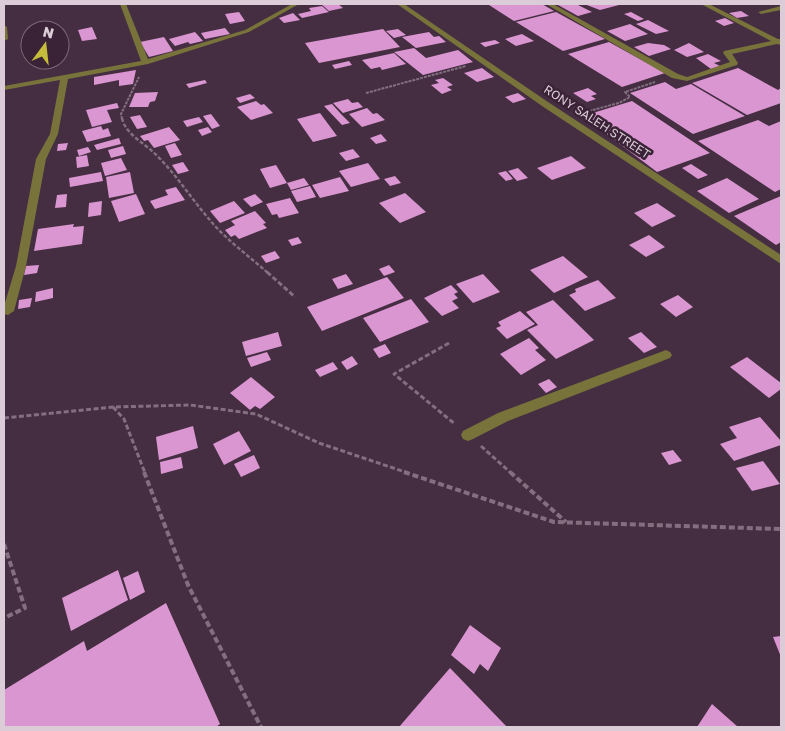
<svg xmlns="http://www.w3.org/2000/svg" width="785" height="731" font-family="'Golos Text',sans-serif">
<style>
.building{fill:#da96d0}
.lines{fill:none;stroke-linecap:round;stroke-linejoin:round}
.path-far3{stroke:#836f80;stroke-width:2;stroke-dasharray:3 1;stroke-linecap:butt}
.path-far2{stroke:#836f80;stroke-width:2.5;stroke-dasharray:4 2;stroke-linecap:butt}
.path-far1{stroke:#836f80;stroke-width:3;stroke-dasharray:5 2.5;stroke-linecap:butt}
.path{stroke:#836f80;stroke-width:4;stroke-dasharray:6 3;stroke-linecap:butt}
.minor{fill:#77733b;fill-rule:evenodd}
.labels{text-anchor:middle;stroke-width:5;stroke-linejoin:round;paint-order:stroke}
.far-street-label{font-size:12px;fill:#dbccd8;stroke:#3a2337}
</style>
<rect width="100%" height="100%" fill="#452d42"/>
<g class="building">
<polygon points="321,4 338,4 343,8 329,11"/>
<polygon points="495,4 542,4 554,11 514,21 489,5"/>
<polygon points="576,4 592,12 578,16 558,5"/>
<polygon points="584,4 616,4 619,5 600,10"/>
<polygon points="322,6 329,12 302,18 298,14 311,11 309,8"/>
<polygon points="741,11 749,16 737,18 729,13"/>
<polygon points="239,12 245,21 230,24 225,14"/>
<polygon points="556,12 605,39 563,51 516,22"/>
<polygon points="631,12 644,19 638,21 624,14"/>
<polygon points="293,13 300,20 284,23 279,18"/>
<polygon points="725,18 734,23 724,26 715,21"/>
<polygon points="648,20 669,31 656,34 636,24"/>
<polygon points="630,24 648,34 625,41 607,31"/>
<polygon points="92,27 97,39 82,41 78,30"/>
<polygon points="225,28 230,34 205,39 201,33"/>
<polygon points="383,29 400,47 319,63 305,43"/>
<polygon points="398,29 406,35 394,38 386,31"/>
<polygon points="195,32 203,41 190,44 188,42 175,46 169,39"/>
<polygon points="429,32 434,37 439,36 446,42 416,48 402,37"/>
<polygon points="522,34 534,41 516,46 505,39"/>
<polygon points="164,37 173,51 149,57 140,42"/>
<polygon points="495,40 500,43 485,47 480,43"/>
<polygon points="609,42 665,73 622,87 568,54"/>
<polygon points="648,43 664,45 671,49 649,56 634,47"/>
<polygon points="689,43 704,52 687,57 674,50"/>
<polygon points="414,48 426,58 458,50 473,62 423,75 394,52"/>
<polygon points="394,53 406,64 382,70 380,67 371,69 362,60"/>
<polygon points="708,54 721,61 714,63 720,66 711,69 696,58"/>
<polygon points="349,61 352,65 335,69 332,65"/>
<polygon points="482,68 494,77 477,82 464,73"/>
<polygon points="738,68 778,90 781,88 781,103 747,115 692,83"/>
<polygon points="136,70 133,84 119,86 119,80 94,85 94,77"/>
<polygon points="443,78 453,85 447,87 452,90 442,94 431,85 439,83 435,80"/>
<polygon points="205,80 207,83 189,88 186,84"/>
<polygon points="665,82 676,89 691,84 745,116 693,134 630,93"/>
<polygon points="588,88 597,94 591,96 596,99 587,102 573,93"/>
<polygon points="158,92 155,101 150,102 148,107 129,107 135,93"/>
<polygon points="518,93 526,99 513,103 505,97"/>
<polygon points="250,94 255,98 240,103 236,98"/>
<polygon points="348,99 352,103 358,102 363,107 343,113 333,103"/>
<polygon points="256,101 261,105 264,104 273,113 251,120 237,107"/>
<polygon points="632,101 710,153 657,172 583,116"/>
<polygon points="117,103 119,108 107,110 112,122 92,127 86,110"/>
<polygon points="332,104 341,114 350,123 342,125 324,106"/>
<polygon points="367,108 373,114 377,113 385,120 362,127 349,114"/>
<polygon points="320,113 337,136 313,142 297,119"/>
<polygon points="211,114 220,126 212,129 203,116"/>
<polygon points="140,115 147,127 137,129 130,117"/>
<polygon points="199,117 203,122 187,127 183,121"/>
<polygon points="758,120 769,126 781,121 781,189 775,192 698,141"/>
<polygon points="101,126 103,130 108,128 111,136 87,142 82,131"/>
<polygon points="169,127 180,140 154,148 148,140 144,141 140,136"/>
<polygon points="208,127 212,132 202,136 198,130"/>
<polygon points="381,134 387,141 376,144 370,138"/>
<polygon points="119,138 121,144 97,150 94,145"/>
<polygon points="68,143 66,150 57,151 58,144"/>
<polygon points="175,143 182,155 171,158 165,146"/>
<polygon points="123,146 126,154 111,158 108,150"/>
<polygon points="88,147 91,152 79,156 77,150"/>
<polygon points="353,149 360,157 346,161 339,153"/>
<polygon points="87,155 89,166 77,168 76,157"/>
<polygon points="571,156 586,168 552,180 537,168"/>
<polygon points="121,158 127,170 105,176 101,163"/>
<polygon points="183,162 189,171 178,174 172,165"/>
<polygon points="368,163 380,179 351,187 339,171"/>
<polygon points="691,164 708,175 698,179 682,168"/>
<polygon points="276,165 287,183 270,188 260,169"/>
<polygon points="518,168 528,178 517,181 508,171"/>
<polygon points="506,171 513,179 506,181 498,173"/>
<polygon points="101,172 103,181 70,187 69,178"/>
<polygon points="130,172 134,193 109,198 106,177"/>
<polygon points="395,176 401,183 390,186 384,179"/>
<polygon points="340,177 349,191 320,198 312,185"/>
<polygon points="304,178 309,185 291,190 287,183"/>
<polygon points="727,178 759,199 729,213 697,191"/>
<polygon points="310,186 316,197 297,202 291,191"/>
<polygon points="176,187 185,200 155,209 150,201 168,195 165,190"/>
<polygon points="405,193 426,212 400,223 379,203"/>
<polygon points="67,194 66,207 55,208 57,195"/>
<polygon points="136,194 145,214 119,222 111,201"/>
<polygon points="255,194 263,202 251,207 243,199"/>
<polygon points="781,196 781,242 776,245 734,216"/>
<polygon points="290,198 299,213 279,218 277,214 272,215 266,204"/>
<polygon points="102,201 101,215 88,217 89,203"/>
<polygon points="234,201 245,213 220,223 210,211"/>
<polygon points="657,203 676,216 652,227 634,213"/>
<polygon points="255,211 266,223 263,224 267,228 239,239 235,235 231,237 225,230 235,225 231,221"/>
<polygon points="74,224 73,227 84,226 82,244 34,251 38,229"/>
<polygon points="649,235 665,247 646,257 629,245"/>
<polygon points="298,237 302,243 292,246 288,240"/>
<polygon points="275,251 280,258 266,263 261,256"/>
<polygon points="563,256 588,277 554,293 530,270"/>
<polygon points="39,265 37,273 24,275 26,266"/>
<polygon points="389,265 395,272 384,276 379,269"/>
<polygon points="346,274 353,284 338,289 332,279"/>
<polygon points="483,274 500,292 473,303 456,284"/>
<polygon points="387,277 404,298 322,331 307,307"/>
<polygon points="598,280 616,298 585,311 569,295 576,292 575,289"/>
<polygon points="451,285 458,292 454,294 458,298 452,301 459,308 442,316 424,298"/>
<polygon points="53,288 53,298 35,302 36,292"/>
<polygon points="678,295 693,307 676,317 660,304"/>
<polygon points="32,298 30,307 18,309 19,300"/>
<polygon points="411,299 429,322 380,342 363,318"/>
<polygon points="553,300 594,340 556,359 527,330 538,325 526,312"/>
<polygon points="520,311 535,324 507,339 496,328 501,326 498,322"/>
<polygon points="278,332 282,346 246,356 242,342"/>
<polygon points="641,332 657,347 644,353 628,338"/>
<polygon points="529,338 539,348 535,350 546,360 521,375 500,354"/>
<polygon points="385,344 391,353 379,358 373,349"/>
<polygon points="267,352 271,360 251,367 247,358"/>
<polygon points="352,356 358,364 347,370 341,362"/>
<polygon points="747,357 781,383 781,389 769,398 730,367"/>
<polygon points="333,362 338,369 320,377 315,370"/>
<polygon points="251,377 275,397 260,409 255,406 250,410 230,393"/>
<polygon points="549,379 557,387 546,393 538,384"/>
<polygon points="760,417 781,441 781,445 734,461 720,444 737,438 729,427"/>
<polygon points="193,426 198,448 159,460 156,437"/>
<polygon points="239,431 251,451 224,465 213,444"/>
<polygon points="673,450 682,461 669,465 661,453"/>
<polygon points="254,455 260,468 241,477 234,464"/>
<polygon points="181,457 183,468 161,474 160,462"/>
<polygon points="763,461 780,484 752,491 736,468"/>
<polygon points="118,570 128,600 71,631 62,598"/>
<polygon points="138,571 145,592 130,600 123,578"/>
<polygon points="166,603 220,724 216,727 4,727 4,690 84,641 87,651"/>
<polygon points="470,625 501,648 488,671 480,664 474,674 451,655"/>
<polygon points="781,636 781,657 773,637"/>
<polygon points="450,668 507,727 399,727"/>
<polygon points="712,704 738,727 697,727"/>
</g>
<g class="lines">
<g class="path-far3">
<polyline points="366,93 466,66"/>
<polyline points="585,112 619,103 630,97 625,92 655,82"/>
<polyline points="122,119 121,114 139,77"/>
</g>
<path class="path-far2" d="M 122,118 C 125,133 142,142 152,151 C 174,171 190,197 209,219 C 225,239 249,256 268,273"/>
<g class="path-far1">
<polyline points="267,272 295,297"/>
<polyline points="449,343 394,374 455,424"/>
<polyline points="113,407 124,419 145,473"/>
<polyline points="4,418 113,407 190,405 256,414 319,443 408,473"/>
<polyline points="481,446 511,473"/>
</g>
<g class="path">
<polyline points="144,472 188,585 261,727"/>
<polyline points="404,472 554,522 781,529"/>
<polyline points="510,472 566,522"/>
<polyline points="4,544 25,608 4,618"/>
</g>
<g class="minor">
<polygon points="120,4 126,4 148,59 245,30 292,4 299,4 249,32 148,64 68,79 58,134 46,159 26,266 14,311 8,315 4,314 4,306 16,266 36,159 50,134 60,80 4,90 4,86 141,61"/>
<polygon points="397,4 404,4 548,102 781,255 781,264 542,106"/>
<polygon points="546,4 553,4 678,74 687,77 730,62 723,53 724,51 771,41 701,4 709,4 778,39 781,39 781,45 777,44 732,54 738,63 737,65 687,81 672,78"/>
<polygon points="781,6 781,10 761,14 758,12"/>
<polygon points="4,25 7,27 8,39 4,41"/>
<polygon points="666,350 670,352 672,355 670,358 508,421 473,439 468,441 463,439 461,435 463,431 498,413"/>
</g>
</g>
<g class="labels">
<g class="far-street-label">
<text transform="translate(597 122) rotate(33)" y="4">RONY SALEH STREET</text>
</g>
</g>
<rect width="785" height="731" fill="none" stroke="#dbccd8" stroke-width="10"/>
<g transform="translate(45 45) rotate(15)"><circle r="24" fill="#3a2337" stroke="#7a6777"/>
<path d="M0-4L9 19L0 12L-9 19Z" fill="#c6bc3c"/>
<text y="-8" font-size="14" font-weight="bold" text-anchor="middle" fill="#dbccd8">N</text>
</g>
</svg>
